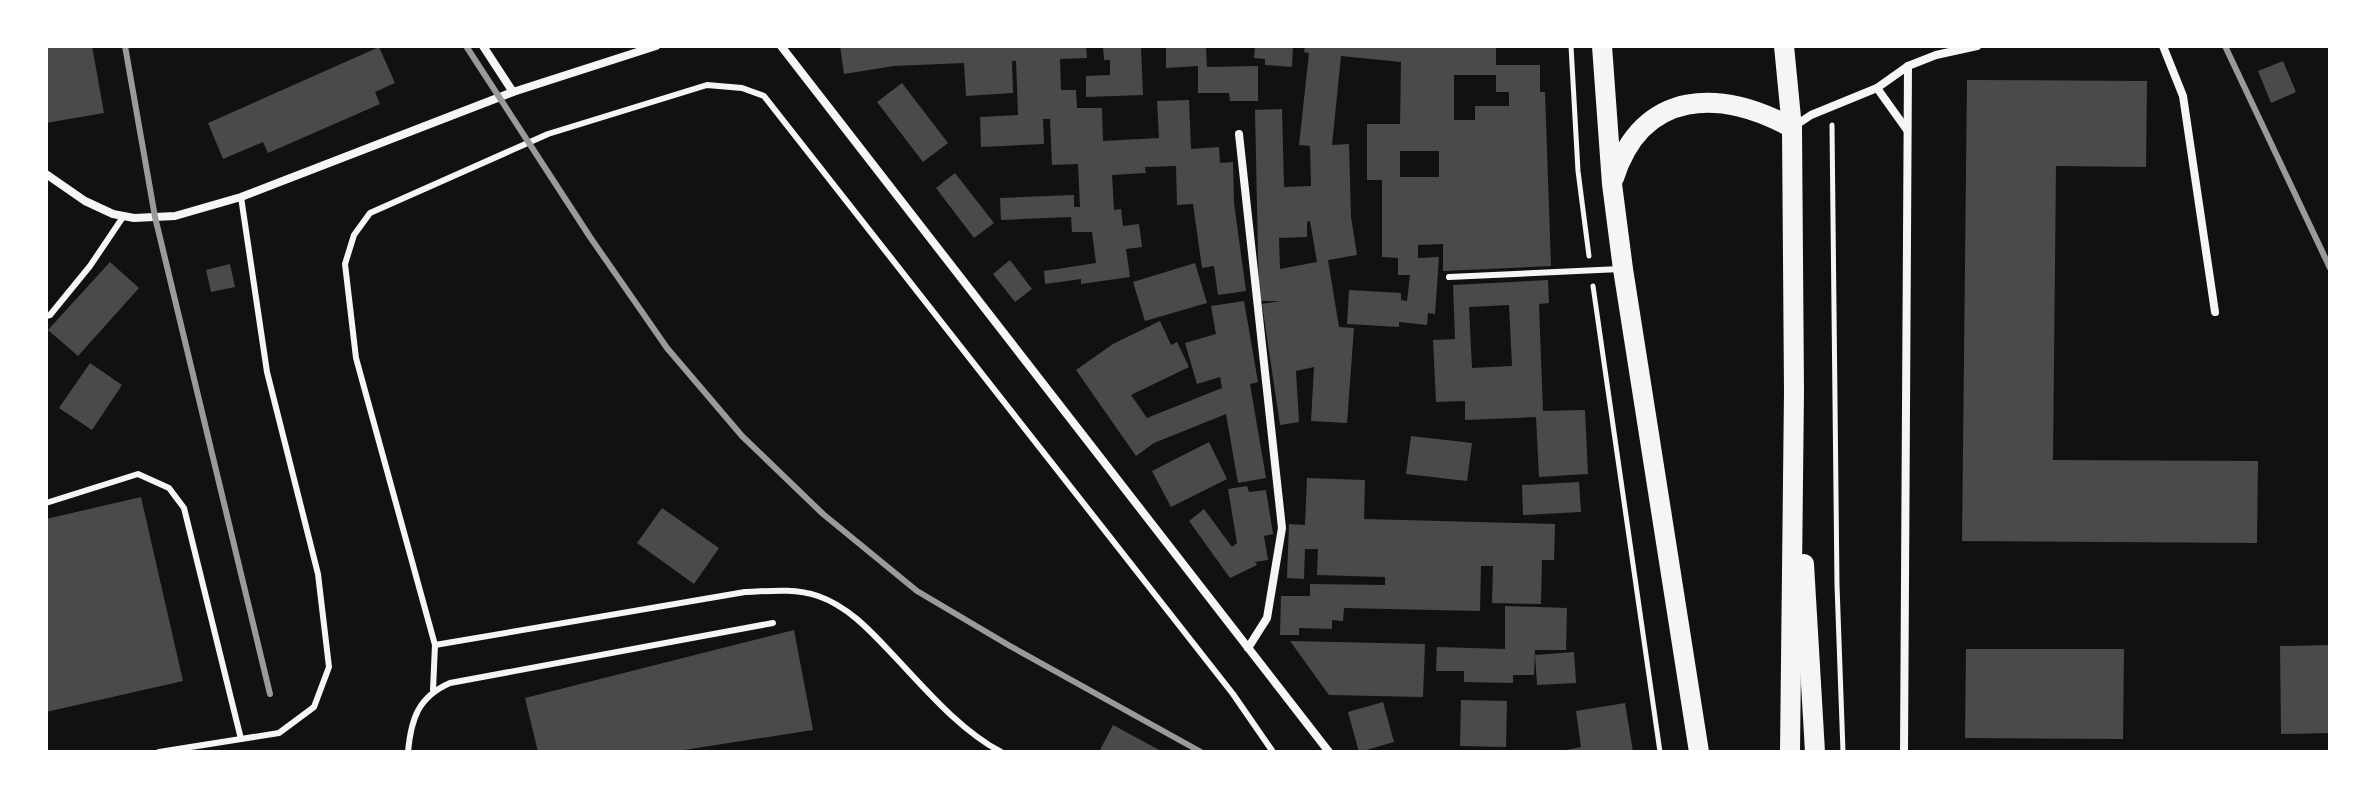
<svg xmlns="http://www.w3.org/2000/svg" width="2376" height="798" font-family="Rubik,sans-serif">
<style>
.building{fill:#4a4a4a;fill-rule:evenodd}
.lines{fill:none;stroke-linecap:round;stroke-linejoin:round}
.path{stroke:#f5f5f5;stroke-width:5}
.service{stroke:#f5f5f5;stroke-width:6}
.minor{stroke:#f5f5f5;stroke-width:8}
.primary{stroke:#f5f5f5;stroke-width:20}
.rail{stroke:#9a9a9a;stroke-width:6}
</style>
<rect width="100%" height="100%" fill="#111"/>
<g class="building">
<polygon points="46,46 92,46 104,113 46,123"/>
<polygon points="840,46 1086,46 1087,58 1060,59 1061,90 1076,90 1077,108 1102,108 1103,141 1159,138 1157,101 1189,100 1191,149 1219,147 1220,163 1233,162 1234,203 1246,291 1218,295 1214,266 1202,268 1193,204 1177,205 1176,166 1145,167 1146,173 1112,175 1114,210 1121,209 1123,226 1139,224 1142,247 1126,249 1130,277 1081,284 1081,279 1045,284 1044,271 1096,263 1092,232 1072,232 1071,217 1001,220 1000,198 1074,195 1074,207 1080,207 1078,164 1052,165 1050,119 1043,119 1044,144 981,147 980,117 1018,115 1016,61 1012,61 1013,93 966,96 964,63 894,66 844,74"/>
<polygon points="1103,46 1141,46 1143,95 1086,97 1086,76 1110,75 1110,60 1104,60"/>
<polygon points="1166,46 1206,46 1207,67 1258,66 1258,101 1230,101 1229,93 1198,93 1198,66 1166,68"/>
<polygon points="1255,46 1293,46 1292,67 1265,65 1265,59 1254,58"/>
<path d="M 1305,46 L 1496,46 L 1496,65 L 1540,65 L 1540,92 L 1545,92 L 1551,266 L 1443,271 L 1443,244 L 1418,245 L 1418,258 L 1439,257 L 1435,314 L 1428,313 L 1427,325 L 1399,322 L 1399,327 L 1347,324 L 1349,290 L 1401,293 L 1401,300 L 1407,301 L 1410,275 L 1398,275 L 1398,258 L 1382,257 L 1382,180 L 1367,180 L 1367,124 L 1400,124 L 1401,62 L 1341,56 L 1332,145 L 1349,144 L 1351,217 L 1357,255 L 1328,260 L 1339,327 L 1354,328 L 1347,423 L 1311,421 L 1314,367 L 1296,371 L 1299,422 L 1280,425 L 1262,304 L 1280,301 L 1259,301 L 1255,110 L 1282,109 L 1284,187 L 1311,186 L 1310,146 L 1299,145 L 1309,53 L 1304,52 ZM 1454,75 L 1496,75 L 1496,92 L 1509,92 L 1509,106 L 1475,106 L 1475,120 L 1454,120 ZM 1400,151 L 1439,151 L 1439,177 L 1400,177 ZM 1310,221 L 1317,262 L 1280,269 L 1279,238 L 1307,237 L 1307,222 Z"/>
<polygon points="379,47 395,83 375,92 380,104 268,153 263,142 223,159 208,123"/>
<polygon points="2283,61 2296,92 2271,103 2258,71"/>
<polygon points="1967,80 2147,81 2146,167 2056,166 2053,460 2258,461 2257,543 1962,541"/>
<polygon points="902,83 948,143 923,162 877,102"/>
<polygon points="955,173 994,223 974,238 936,188"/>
<polygon points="1010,260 1032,289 1015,302 993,274"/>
<polygon points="110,262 139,288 78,356 48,330"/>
<polygon points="1195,263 1207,303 1145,321 1133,282"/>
<polygon points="230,264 235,287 211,292 206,270"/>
<path d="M 1548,280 L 1549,303 L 1539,304 L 1543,411 L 1585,410 L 1588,474 L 1539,477 L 1536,417 L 1465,420 L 1465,401 L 1436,402 L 1433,340 L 1455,339 L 1453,285 ZM 1509,305 L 1512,366 L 1472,368 L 1469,307 Z"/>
<polygon points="1244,301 1258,382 1250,384 1266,478 1238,483 1226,414 1154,443 1136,456 1076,370 1113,344 1160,321 1171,345 1177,342 1189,367 1131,395 1147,418 1222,388 1220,377 1197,384 1185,343 1216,334 1211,306"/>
<polygon points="90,363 122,385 92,430 59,408"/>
<polygon points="1411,436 1472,443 1467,481 1406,474"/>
<polygon points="1209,442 1227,479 1171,507 1152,471"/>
<polygon points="1307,478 1365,480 1364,519 1555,524 1554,560 1542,560 1541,604 1492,603 1493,566 1481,566 1480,611 1344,608 1343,621 1332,620 1332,629 1299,628 1299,635 1280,635 1281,596 1310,596 1310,584 1385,585 1385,577 1317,575 1318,549 1305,549 1304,579 1287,578 1289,524 1305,525"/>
<polygon points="1579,482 1581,512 1523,515 1522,485"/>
<polygon points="1247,486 1249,492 1266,490 1273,534 1264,536 1268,560 1255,562 1257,565 1230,578 1189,521 1204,509 1232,547 1237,543 1228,489"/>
<polygon points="141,497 183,681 46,712 46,519"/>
<polygon points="662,508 719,548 694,584 637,543"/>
<polygon points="1505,606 1567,608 1566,650 1535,650 1534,675 1513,675 1513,683 1464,682 1464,671 1436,671 1437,647 1505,649"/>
<polygon points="794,630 813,730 671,752 538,752 525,698"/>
<polygon points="1290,641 1425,644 1423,697 1329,695"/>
<polygon points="2330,645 2330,733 2281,734 2280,646"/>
<polygon points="1966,649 2124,649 2123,739 1965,738"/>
<polygon points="1574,652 1576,683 1537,685 1535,655"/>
<polygon points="1461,700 1507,701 1506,747 1460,746"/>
<polygon points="1383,702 1394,742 1359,752 1348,712"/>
<polygon points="1625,703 1633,752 1557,752 1581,747 1576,711"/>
<polygon points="1113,725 1163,752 1099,752"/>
</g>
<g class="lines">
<g class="path">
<polyline points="1571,46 1578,171 1589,256"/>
<polyline points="1832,125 1837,585 1843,752"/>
<polyline points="1593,286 1660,752"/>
</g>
<g class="service">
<polyline points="1449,277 1620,269"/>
<polyline points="46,316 50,315 90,266 123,217"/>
<polyline points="46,503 138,474 169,488 184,508 241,739"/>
<path d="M 435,645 L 745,592 C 769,591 794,588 818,596 C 850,607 873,634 895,657 C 927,691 960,730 1001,752"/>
<polyline points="433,690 435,645 356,358 345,264 354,235 370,213 548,134 707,85 742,88 764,96 1233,694 1273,752"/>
<polyline points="159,752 279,733 314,707 329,667 318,574 267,372 241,197"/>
<path d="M 408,752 C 411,719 418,697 450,683 L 773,623"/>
</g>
<g class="minor">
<polyline points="483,46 513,92"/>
<polyline points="781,46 1329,752"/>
<polyline points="2163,46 2183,96 2215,312"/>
<polyline points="1908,66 1936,55 1977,46"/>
<polyline points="1877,88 1907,130"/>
<polyline points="1793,127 1811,115 1877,88 1908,66 1904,752"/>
<polyline points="1239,134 1282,528 1267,618 1248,648"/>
<polyline points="46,174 85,201 113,214 134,218 175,216 241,197 513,92 656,46"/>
</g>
<g class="primary">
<polyline points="1602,46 1612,184 1623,269 1699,752"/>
<polyline points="1784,46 1792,128 1794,391 1790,752"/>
<path d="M 1614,178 C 1642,89 1722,88 1792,128"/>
<polyline points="1804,564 1815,752"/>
</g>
<g class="rail">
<polyline points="125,46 155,217 270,694"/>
<polyline points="466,46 590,237 667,348 742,436 823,514 917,591 1010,646 1201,752"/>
<polyline points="2225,46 2330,268"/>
</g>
</g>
<rect width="2376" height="798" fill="none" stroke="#ffffff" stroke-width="96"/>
</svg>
